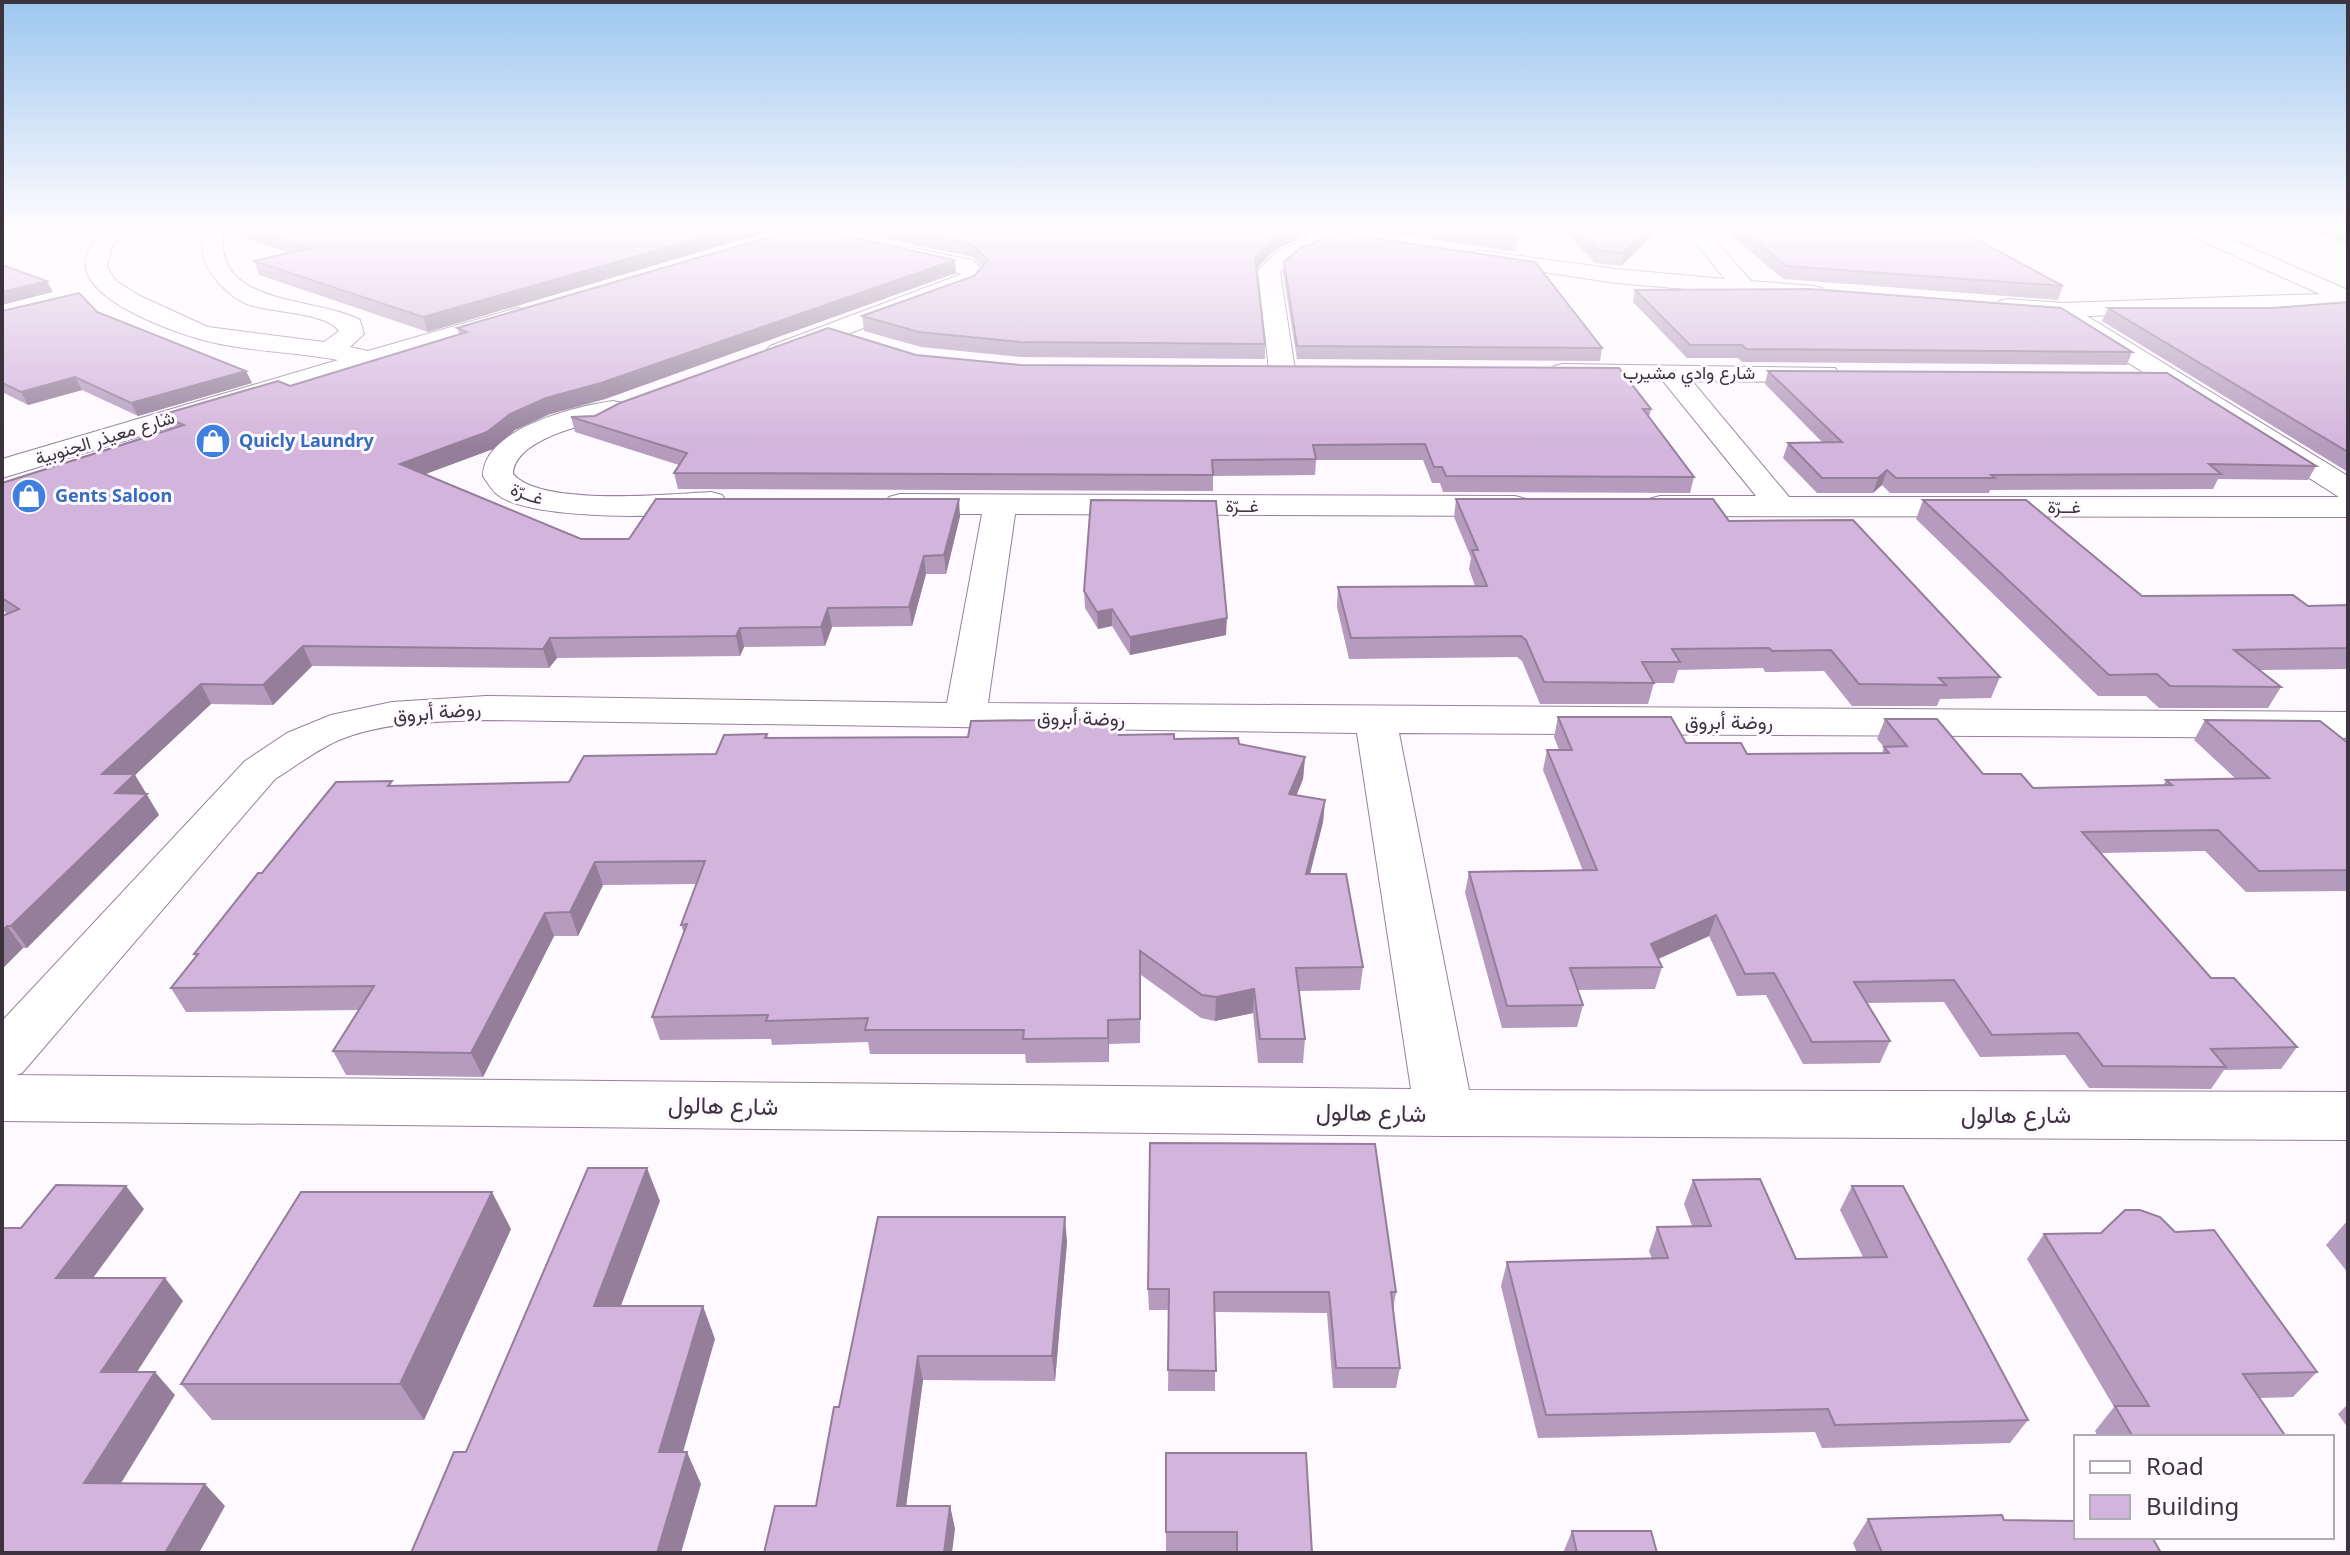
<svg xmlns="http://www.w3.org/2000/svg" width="2350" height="1555" font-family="'Noto Sans',Vazirmatn,sans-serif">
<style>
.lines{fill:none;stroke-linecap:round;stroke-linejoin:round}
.minor-casing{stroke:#97809d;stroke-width:2}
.minor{fill:#fff;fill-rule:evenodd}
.wall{fill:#b59bbd}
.shaded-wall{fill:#947e9a}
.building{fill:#d3b4dc;stroke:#947e9a;stroke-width:2}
.labels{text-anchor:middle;stroke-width:6;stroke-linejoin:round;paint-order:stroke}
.far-street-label{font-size:18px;fill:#3c333f;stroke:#fef9ff}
.far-shop-label{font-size:18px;font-weight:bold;fill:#366cbe;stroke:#fef9ff;text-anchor:start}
.street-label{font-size:20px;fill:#3c333f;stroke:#fef9ff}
.near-street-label{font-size:24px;fill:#3c333f;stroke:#fef9ff}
</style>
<rect width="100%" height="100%" fill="#fef9ff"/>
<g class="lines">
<defs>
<g id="minor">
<path d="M 104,230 L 125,230 L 112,246 L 107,267 L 116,281 L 140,296 L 208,327 L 324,342 L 339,331 C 327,312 270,313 247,304 C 235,299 226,291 217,281 C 204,266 199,250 204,230 L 224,230 C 210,307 316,296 360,320 L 364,334 L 350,347 L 368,351 L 517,308 L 525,310 L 529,315 L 525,320 L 2,478 L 2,459 L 338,360 C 297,352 256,352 215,343 C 183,336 92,305 86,268 C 83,253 95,240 104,230 Z"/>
<path d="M 1295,230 C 1318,230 1388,227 1403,244 L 1393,250 C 1376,248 1353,239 1336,241 C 1317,244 1293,258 1280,272 L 1295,370 L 1291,376 L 1273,376 L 1269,370 L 1258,271 L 1275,253 L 1310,237 L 1298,234 Z"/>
<polygon points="1685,230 1706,230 1751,281 1814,286 1822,288 1825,293 1822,298 1814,300 1616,283 1477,262 1466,256 1477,250 1616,269 1725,279"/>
<polygon points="2183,230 2210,230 2348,290 2348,307 2087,316 2348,476 2348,517 1660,516 1649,513 1644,506 1649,499 1660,496 1756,496 1663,381 1563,380 1554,378 1550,372 1554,366 1563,364 1835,368 1839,374 1835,380 1826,382 1692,381 1789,497 2339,497 2072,327 2069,322 2073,317 2007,313 1999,311 1995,306 1999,301 2007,299 2063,303 2320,294 2186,234"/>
<polygon points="897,245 972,260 986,273 974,287 788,356 770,356 766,351 770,346 962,274 890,255 886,251"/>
<path d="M 613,401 L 623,403 L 627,409 L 623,415 C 595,422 514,437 513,474 C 541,507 668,494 711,492 L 722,495 L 727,502 L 722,509 C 682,519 530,521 498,495 C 492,491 487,482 483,476 C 483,428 577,406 613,401 Z"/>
<path d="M 900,494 L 1515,496 L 1526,499 L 1531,506 L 1526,513 L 1515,516 L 1015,514 L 988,703 L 2348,712 L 2348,738 L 1399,733 L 1469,1090 L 2348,1092 L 2348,1140 L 1444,1136 L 2,1121 L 2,1021 L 245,761 L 287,733 L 331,715 L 392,702 L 486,696 L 947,703 L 982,514 L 900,514 L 889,511 L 884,504 L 889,497 ZM 486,720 L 1357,733 L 1411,1089 L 16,1075 L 22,1073 L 275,779 C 296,766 316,750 339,740 C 385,721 437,722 486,720 Z"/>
</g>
</defs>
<use href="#minor" class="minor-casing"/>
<use href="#minor" class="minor"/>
</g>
<g class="wall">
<polygon points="237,230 774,230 428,332 259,275 254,261 289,253 239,236"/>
<polygon points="840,230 1301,230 1301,238 1273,251 1257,269 1265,344 1265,359 1021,357 921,347 864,331 862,316 974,276 982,266 973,257"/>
<polygon points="1369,230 1516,230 1513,232 1518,239 1516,252"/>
<polygon points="1564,230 1658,230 1621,266 1595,263"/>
<polygon points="1725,230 1960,230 2063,286 2058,300 1783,279"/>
<polygon points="2306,230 2348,230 2348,244"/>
<polygon points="823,231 956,273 605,399 550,414 515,430 493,449 425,474 581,539 629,539 960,516 946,574 926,574 912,626 832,627 825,646 744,647 740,656 557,658 549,668 312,666 273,705 211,704 135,775 159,815 27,948 23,948 2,969 8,614 2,610 2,483 168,430 161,415 290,386 459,334 457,328"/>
<polygon points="1284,262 1602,348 1600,361 1297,359 1283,273"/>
<polygon points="1635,290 2132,352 2127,365 1742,362 1738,358 1687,358 1633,302"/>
<polygon points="2348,302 2348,472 2102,321 2108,308 2273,308"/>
<polygon points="2,311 97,312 246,371 252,383 138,416 82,390 28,405 2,392"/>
<polygon points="916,355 1020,365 1651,409 1649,417 1694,477 1690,493 1443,492 1440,483 1432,483 1423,460 1316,460 1315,475 1213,476 1213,491 678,489 674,473 679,465 575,432 571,417 595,416"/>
<polygon points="1768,371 2316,466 2308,480 2218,479 2213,489 1990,490 1989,493 1890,493 1882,485 1873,493 1817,493 1783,458 1788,443 1823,443 1765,384"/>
<polygon points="1456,499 1729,521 2000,677 1991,698 1940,699 1937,706 1852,706 1824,671 1765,672 1763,668 1678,670 1674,683 1654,683 1648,704 1540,704 1522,661 1517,657 1349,659 1337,607 1338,587 1475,586 1469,569 1471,558 1454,517"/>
<polygon points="1923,500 2142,596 2308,606 2348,605 2348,669 2260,670 2281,687 2268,708 2159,708 2146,696 2098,696 1916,519"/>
<polygon points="1084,591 1226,635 1130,655 1112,626 1098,629 1085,608"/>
<polygon points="1558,717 1686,743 1747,754 1882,753 1884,747 1877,739 1885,719 1983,774 2033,788 2163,786 2166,780 2235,778 2194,740 2205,720 2348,743 2348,891 2246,892 2205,851 2100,853 2211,978 2297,1047 2281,1069 2224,1070 2211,1089 2089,1088 2065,1055 1980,1057 1944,1002 1867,1003 1890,1041 1880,1063 1803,1064 1766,995 1737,996 1709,936 1658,959 1662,967 1655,989 1578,990 1583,1005 1577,1027 1502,1028 1465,893 1469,872 1583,871 1543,770 1547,750 1559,750 1554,737"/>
<polygon points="1120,719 1120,735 1239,744 1305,757 1303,779 1296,795 1325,800 1323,822 1310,874 1363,967 1360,990 1299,991 1305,1039 1303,1063 1258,1063 1253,1013 1215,1021 1201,1018 1141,975 1140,1043 1109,1044 1109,1062 1026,1063 1025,1054 870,1054 868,1042 772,1045 771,1039 660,1040 652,1017 684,934 681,925 696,884 603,885 578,936 554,936 483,1077 346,1075 333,1051 359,1010 186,1012 171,988 196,957 194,954 262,873 394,786 569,782 716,754 767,734 768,738 968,737"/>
<polygon points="1693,1180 1796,1259 1863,1257 1840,1210 1852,1186 2028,1420 2010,1443 1822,1448 1815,1432 1538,1438 1501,1286 1507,1262 1652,1259 1649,1251 1657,1227 1692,1226 1684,1204"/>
<polygon points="2348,1220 2348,1273 2326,1245"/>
<polygon points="511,1229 424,1420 212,1420 181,1384"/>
<polygon points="2044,1234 2317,1372 2293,1397 2260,1398 2286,1437 2098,1437 2095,1431 2114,1407 2027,1259"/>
<polygon points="1067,1242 1055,1381 923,1380 906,1506 950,1506 955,1529 816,1506 839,1407"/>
<polygon points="1148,1289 1396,1292 1393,1310 1400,1368 1396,1388 1333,1388 1327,1313 1215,1312 1215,1391 1168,1391 1169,1310 1149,1310"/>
<polygon points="2348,1404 2348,1428 2338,1414"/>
<polygon points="1166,1453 1312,1553 1166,1553"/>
<polygon points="1868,1519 2004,1520 2161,1553 1857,1553 1853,1543"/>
<polygon points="1572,1531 1657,1553 1563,1553"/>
</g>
<g class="shaded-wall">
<polygon points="729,230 774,230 428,332 423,317"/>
<polygon points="1291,230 1301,230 1301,238 1273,251 1255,271 1255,258 1273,238"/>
<polygon points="1648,230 1658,230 1621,266 1623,253"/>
<polygon points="955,260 956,273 605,399 550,414 515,430 493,449 407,481 400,464 546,398"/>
<polygon points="47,281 53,292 2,305 2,292"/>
<polygon points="246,371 252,383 138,416 131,403"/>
<polygon points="75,377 82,390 28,405 21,392"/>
<polygon points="1887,470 1882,485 1873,493 1878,478"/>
<polygon points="959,499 960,516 946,574 944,555"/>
<polygon points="924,556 926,574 912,626 909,607"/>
<polygon points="828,608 832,627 825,646 821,627"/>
<polygon points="1112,609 1112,626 1098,629 1097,612"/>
<polygon points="1227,618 1226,635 1130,655 1130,637"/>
<polygon points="740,628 744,647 740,656 736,636"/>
<polygon points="550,638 557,658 549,668 543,649"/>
<polygon points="303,646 312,666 273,705 263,685"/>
<polygon points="201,684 211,704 135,775 159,815 27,948 11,926 102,774"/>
<polygon points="1305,757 1303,779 1288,817 1289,794"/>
<polygon points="1325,800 1323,822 1304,897 1306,874"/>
<polygon points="595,862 603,885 578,936 570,912"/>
<polygon points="545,913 554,936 483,1077 471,1053"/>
<polygon points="1716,915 1709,936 1645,965 1651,944"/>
<polygon points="7,926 23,948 2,969 2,932"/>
<polygon points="1254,989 1253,1013 1215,1021 1216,997"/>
<polygon points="1108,1020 1109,1044 1109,1062 1108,1038"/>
<polygon points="647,1168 660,1201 609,1338 594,1306"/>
<polygon points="126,1186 144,1209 76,1301 56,1278"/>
<polygon points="492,1192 511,1229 424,1420 400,1384"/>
<polygon points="1065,1217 1067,1242 1055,1381 1052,1356"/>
<polygon points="165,1278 183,1301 122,1395 101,1372"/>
<polygon points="703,1306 715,1339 674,1484 659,1452"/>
<polygon points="918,1356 923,1380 903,1529 897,1506"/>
<polygon points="155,1372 175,1395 107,1506 84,1483"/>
<polygon points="687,1452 701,1484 681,1553 657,1553"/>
<polygon points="205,1484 225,1506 199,1553 165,1553"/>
<polygon points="950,1506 955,1529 952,1553 944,1553"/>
</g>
<g class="building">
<polygon points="255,230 729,230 423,317 254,261 309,248"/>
<polygon points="793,230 820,230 955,260 601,383 546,398 510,414 487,432 400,464 581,539 629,539 656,499 959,499 944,555 924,556 909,607 828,608 821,627 740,628 736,636 550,638 543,649 303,646 263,685 201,684 102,774 135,774 115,793 147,794 11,926 7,926 2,932 2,616 19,609 2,598 2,483 184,425 161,415 278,381 290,386 467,332 457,328"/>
<polygon points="901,230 1291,230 1273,238 1255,258 1265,344 1020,342 919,332 862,316 974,276 988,260 971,244"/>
<polygon points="1457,230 1511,230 1518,239"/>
<polygon points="1578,230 1648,230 1623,253 1598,250"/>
<polygon points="1743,230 1960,230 2063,286 1786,266"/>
<polygon points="1338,233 1535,262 1602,348 1297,346 1284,262 1300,248"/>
<polygon points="2,265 47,281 2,292"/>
<polygon points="1811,289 2061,308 2132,352 1746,349 1742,345 1690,345 1635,290"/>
<polygon points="79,293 97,312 246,371 131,403 75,377 21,392 2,383 2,311"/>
<polygon points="2348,302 2348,452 2108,308 2273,308"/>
<polygon points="828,328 916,355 1020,365 1619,368 1651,409 1643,409 1694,477 1446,476 1442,467 1434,467 1425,444 1313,445 1316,459 1212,460 1213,475 674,473 687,453 571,417 595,416 620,403"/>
<polygon points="1768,371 2167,373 2316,466 2209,464 2221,474 1991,475 1995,478 1896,478 1887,470 1878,478 1822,478 1788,443 1842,442"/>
<polygon points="1456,499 1713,499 1729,521 1853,520 2000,677 1939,678 1946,685 1859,684 1831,650 1772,651 1769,648 1672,649 1680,662 1642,662 1654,683 1544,682 1526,640 1521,636 1351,638 1338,587 1487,586 1472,550 1478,550"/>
<polygon points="1091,500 1216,501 1227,618 1130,637 1112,609 1097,612 1084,591"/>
<polygon points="1923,500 2026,500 2142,596 2293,595 2308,606 2348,605 2348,648 2234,650 2281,687 2170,686 2157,674 2109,675"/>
<polygon points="1558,717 1671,717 1686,743 1741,743 1747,754 1889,753 1884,747 1907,746 1885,719 1937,719 1983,774 2021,774 2033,788 2172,785 2166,780 2269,778 2205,720 2320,721 2348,743 2348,870 2259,871 2218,830 2082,832 2211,978 2234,978 2297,1047 2211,1049 2226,1067 2103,1066 2078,1033 1992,1035 1954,980 1854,982 1890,1041 1812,1042 1774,973 1745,974 1716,915 1651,944 1662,967 1570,968 1583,1005 1507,1006 1469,872 1597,870 1547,750 1572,750"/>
<polygon points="1120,719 1119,735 1174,734 1174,739 1238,738 1239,744 1305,757 1289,794 1325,800 1306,874 1346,874 1363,967 1296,968 1305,1039 1260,1039 1254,989 1216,997 1202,995 1140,951 1140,1019 1108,1020 1108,1038 1023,1039 1024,1030 865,1030 868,1018 766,1021 768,1015 652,1017 687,924 681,925 705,861 595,862 570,912 545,913 471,1053 333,1051 374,986 171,988 198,954 194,954 258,873 262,873 336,782 392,781 388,786 569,782 584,756 716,754 724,735 767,734 765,738 968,737 971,721"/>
<polygon points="1150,1143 1375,1144 1396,1292 1391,1292 1400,1368 1336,1368 1329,1292 1214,1292 1216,1371 1168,1370 1169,1289 1148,1289"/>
<polygon points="588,1168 647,1168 594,1306 703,1306 659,1452 687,1452 657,1553 411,1553 454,1452 466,1452"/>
<polygon points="1760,1179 1796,1259 1887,1257 1852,1186 1903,1186 2028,1420 1835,1425 1828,1409 1546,1415 1507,1262 1668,1258 1657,1227 1711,1226 1693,1180"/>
<polygon points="56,1185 126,1186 56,1278 165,1278 101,1372 155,1372 84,1483 205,1484 165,1553 2,1553 2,1228 21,1228"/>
<polygon points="301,1192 492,1192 400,1384 181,1384"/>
<polygon points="2125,1210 2140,1210 2160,1217 2175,1232 2214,1230 2317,1372 2243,1374 2286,1437 2133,1437 2115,1406 2149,1406 2044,1234 2101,1233"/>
<polygon points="878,1217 1065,1217 1052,1356 918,1356 897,1506 950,1506 944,1553 764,1553 775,1506 816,1506 834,1407 839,1407"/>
<polygon points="1166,1453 1306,1453 1312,1553 1237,1553 1237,1532 1166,1532"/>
<polygon points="2002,1515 2004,1520 2076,1521 2076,1537 2152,1537 2161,1553 1882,1553 1868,1519"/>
<polygon points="1572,1531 1651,1531 1657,1553 1577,1553"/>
</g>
<linearGradient id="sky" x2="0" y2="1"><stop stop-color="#9dc7ef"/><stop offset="0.51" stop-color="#fffcff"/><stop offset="1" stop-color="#fffcff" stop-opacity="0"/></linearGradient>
<rect width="2350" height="448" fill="url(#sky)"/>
<defs>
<symbol id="shop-disc" viewBox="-11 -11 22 22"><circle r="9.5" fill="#3f7fe0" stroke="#fef9ff"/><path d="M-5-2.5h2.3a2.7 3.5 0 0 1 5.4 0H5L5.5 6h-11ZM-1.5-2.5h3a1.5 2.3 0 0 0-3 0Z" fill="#fff"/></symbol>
</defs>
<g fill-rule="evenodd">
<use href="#shop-disc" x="193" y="421" width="40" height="40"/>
<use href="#shop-disc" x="9" y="476" width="40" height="40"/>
</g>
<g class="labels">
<g class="far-street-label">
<text x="1689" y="379">شارع وادي مشيرب</text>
<text transform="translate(105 438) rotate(-17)" y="6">شارع معيذر الجنوبية</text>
<text transform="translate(527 494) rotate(20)" y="6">غــرّة</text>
<text x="1242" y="512">غــرّة</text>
<text x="2064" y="513">غــرّة</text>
</g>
<g class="far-shop-label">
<text x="239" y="447">Quicly Laundry</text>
<text x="55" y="502">Gents Saloon</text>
</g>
<g class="street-label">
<text transform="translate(437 712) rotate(-5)" y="7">روضة أبروق</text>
<text transform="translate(1081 718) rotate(1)" y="7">روضة أبروق</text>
<text x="1729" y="729">روضة أبروق</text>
</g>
<g class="near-street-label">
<text transform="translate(723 1106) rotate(1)" y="8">شارع هالول</text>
<text transform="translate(1371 1113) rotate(1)" y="8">شارع هالول</text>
<text x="2016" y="1123">شارع هالول</text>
</g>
</g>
<rect width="2350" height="1555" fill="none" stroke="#3c333f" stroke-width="8"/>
<rect x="2074" y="1435" width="260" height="104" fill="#fef9ff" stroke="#b0aab2" stroke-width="2"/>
<rect x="2090" y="1461" width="40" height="12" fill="#ffffff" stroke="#b0aab2" stroke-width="2"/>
<text x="2146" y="1475" font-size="24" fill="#3c333f">Road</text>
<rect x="2090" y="1495" width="40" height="24" fill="#d3b4dc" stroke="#b0aab2" stroke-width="2"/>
<text x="2146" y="1515" font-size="24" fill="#3c333f">Building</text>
</svg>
